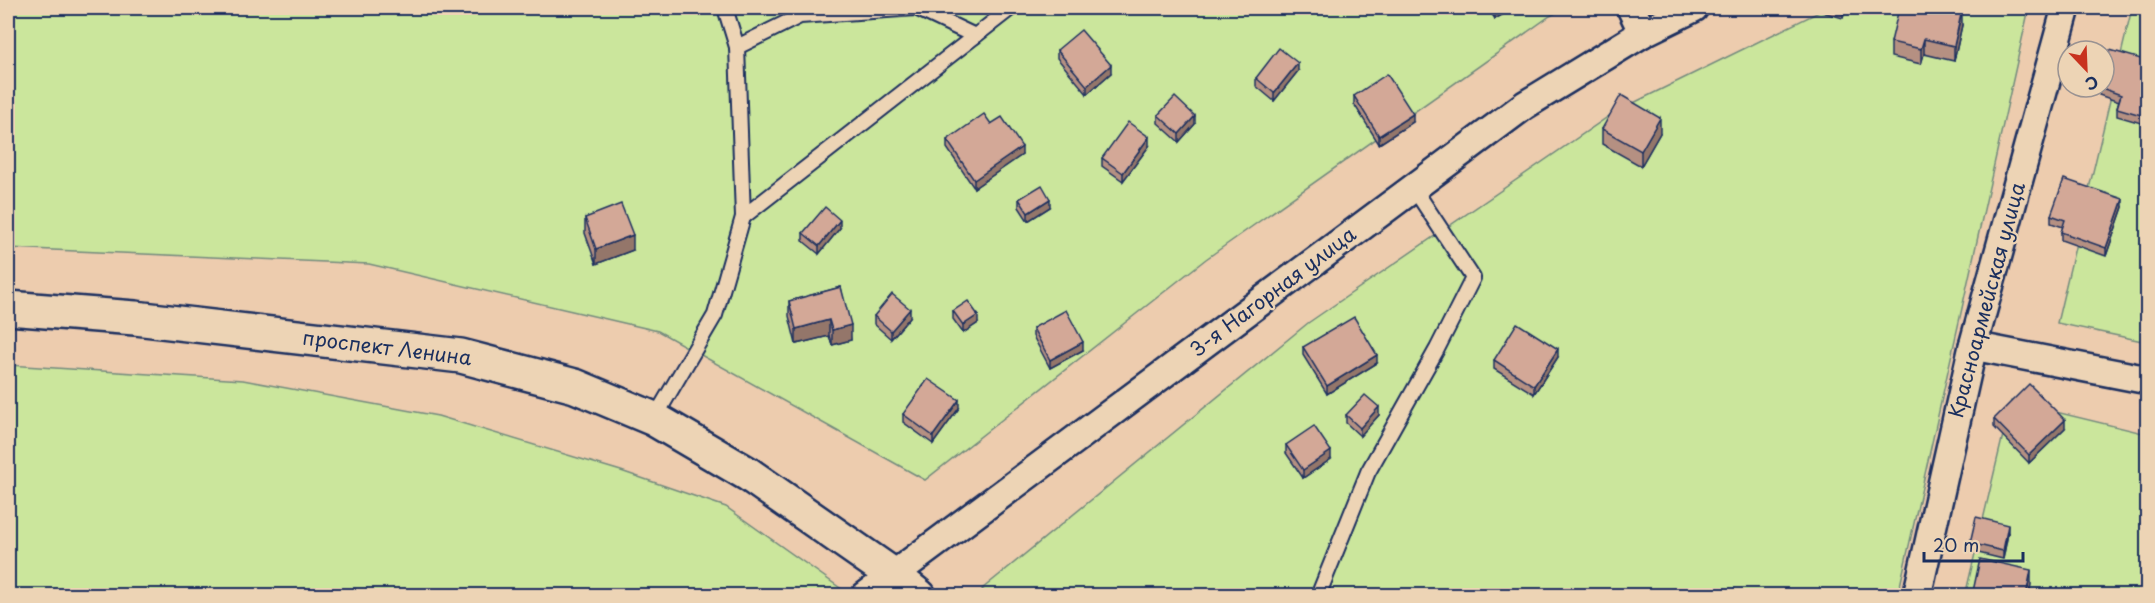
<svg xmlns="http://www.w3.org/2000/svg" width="2155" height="603" font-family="'Playpen Sans',sans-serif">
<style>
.green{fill:#cbe69c;stroke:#738a7d;stroke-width:1.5}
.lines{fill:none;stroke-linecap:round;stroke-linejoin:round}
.lane-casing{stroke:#1b2f5e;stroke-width:18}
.street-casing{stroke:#1b2f5e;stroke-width:32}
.secondary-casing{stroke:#1b2f5e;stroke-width:38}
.lane{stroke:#edd4b5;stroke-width:14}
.street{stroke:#edd4b5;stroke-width:27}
.secondary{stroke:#edd4b5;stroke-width:33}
.wall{fill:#b59082;stroke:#1b2f5e;stroke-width:1.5}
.shaded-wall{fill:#94766a;stroke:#1b2f5e;stroke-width:1.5}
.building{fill:#d3a897;stroke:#1b2f5e;stroke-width:1.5}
.labels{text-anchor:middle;stroke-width:4.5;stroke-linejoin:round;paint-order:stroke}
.street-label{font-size:20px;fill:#1b2f5e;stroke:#edd4b5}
</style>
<rect width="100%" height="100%" fill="#edccae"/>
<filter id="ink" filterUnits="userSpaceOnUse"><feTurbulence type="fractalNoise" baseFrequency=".0167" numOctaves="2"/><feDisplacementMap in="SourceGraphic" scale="12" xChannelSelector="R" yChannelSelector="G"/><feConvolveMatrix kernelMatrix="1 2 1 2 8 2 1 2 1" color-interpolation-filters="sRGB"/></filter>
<g filter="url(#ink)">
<g class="green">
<polygon points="8,8 1566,8 1550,16 1206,259 925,480 658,331 369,264 8,248"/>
<polygon points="1827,8 2029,8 1898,595 989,596 982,589 1308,323 1615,112"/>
<polygon points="2132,8 2147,8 2147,342 2057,323"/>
<polygon points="8,365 243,380 438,416 621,471 726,507 850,595 8,595"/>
<polygon points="2011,401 2147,434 2147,595 1965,596"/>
</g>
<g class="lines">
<defs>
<g id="lane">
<polyline points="737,47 800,16 916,8 975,36"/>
<polyline points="743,217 1011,8"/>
<polyline points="654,419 715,315 743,217 737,47 725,8"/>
<polyline points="1318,596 1368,472 1437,349 1473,278 1413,187"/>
</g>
<g id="street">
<polyline points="1631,8 1643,33"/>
<polyline points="1973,346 2148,380"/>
<polyline points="865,596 1525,105 1643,33 1694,8"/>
<polyline points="1917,596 1973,346 2066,8"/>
</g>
<polyline id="secondary" points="8,308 135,318 461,356 575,386 654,419 748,474 893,575 919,596"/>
</defs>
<use href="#lane" class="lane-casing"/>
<use href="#street" class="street-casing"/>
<use href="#secondary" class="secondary-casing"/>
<use href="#lane" class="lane"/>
<use href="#street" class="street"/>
<use href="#secondary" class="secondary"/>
</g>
<g class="wall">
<polygon points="1488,8 1514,8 1495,19"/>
<polygon points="1822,8 1846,8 1843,18 1822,12"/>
<polygon points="1962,25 1954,61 1924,54 1921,64 1891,57 1891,42"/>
<polygon points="1057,50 1111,73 1087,94 1057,58"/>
<polygon points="2148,61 2148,125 2117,116 2117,108 2119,102 2099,95 2099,87"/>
<polygon points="1298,71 1274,101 1256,86 1256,78"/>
<polygon points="1354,96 1413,122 1379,144 1354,104"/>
<polygon points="1158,115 1195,124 1179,142 1158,123"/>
<polygon points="991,124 1022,155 974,188 947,148 947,140"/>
<polygon points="1602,129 1660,133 1641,166 1602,144"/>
<polygon points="1149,146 1123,181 1102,166 1102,158"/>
<polygon points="1019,199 1050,207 1028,221 1019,207"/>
<polygon points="2123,207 2106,256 2061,240 2061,232 2063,227 2051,223 2051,215"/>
<polygon points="585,218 633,250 596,264 585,233"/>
<polygon points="840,228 819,254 803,241 803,233"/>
<polygon points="841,287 851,340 832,345 829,336 796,344 789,316 789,301"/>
<polygon points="953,311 978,323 963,333 953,319"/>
<polygon points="874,316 910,317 891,339 874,324"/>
<polygon points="1033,328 1083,350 1050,368 1033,336"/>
<polygon points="1303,347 1377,363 1327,394 1303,355"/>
<polygon points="1558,357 1534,394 1494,369 1494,360"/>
<polygon points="959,408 933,444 903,422 903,414"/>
<polygon points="1346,415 1379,415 1360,436 1346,423"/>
<polygon points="1994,419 2065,428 2029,463 1994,427"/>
<polygon points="1286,445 1331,459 1303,478 1286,453"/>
<polygon points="2008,533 2003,559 1970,551 1970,543"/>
</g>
<g class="shaded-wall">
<polygon points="1501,8 1514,8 1495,19 1495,11"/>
<polygon points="1844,8 1846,8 1843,18 1843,10"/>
<polygon points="1962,10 1962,25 1954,61 1954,46"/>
<polygon points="1924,39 1924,54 1921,64 1921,49"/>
<polygon points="1298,63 1298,71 1274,101 1274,93"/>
<polygon points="1111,65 1111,73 1087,94 1087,86"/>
<polygon points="1413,114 1413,122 1379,144 1379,136"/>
<polygon points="1195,116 1195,124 1179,142 1179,134"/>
<polygon points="1660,118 1660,133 1641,166 1641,151"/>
<polygon points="1149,137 1149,146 1123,181 1123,173"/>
<polygon points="1022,147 1022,155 974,188 974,180"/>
<polygon points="1050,199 1050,207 1028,221 1028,213"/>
<polygon points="2123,199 2123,207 2106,256 2106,248"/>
<polygon points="840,220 840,228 819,254 819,246"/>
<polygon points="633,235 633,250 596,264 596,249"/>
<polygon points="910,309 910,317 891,339 891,331"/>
<polygon points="978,315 978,323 963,333 963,325"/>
<polygon points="829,320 829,336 796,344 796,329"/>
<polygon points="851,325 851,340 832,345 832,330"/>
<polygon points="1083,342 1083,350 1050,368 1050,360"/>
<polygon points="1558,349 1558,357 1534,394 1534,386"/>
<polygon points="1377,355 1377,363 1327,394 1327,386"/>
<polygon points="959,400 959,408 933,444 933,436"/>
<polygon points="1379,407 1379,415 1360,436 1360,428"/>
<polygon points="2065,420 2065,428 2029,463 2029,455"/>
<polygon points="1331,451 1331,459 1303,478 1303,470"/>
<polygon points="2008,525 2008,533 2003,559 2003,551"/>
<polygon points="2031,570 2031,585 2029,596 2026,596"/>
</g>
<g class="building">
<polygon points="1493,8 1501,8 1495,11"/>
<polygon points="1833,8 1844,8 1843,10"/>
<polygon points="1899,8 1949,8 1962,10 1954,46 1924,39 1921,49 1891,42"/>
<polygon points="1081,30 1111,65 1087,86 1057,50"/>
<polygon points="1279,48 1298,63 1274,93 1256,78"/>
<polygon points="2110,50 2148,61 2148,117 2117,108 2121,95 2099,87 2104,87 2104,70"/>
<polygon points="1387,74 1413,114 1379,136 1354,96"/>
<polygon points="1621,95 1660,118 1641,151 1602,129"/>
<polygon points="1175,97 1195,116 1179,134 1158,115"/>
<polygon points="984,114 991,124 1002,117 1022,147 974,180 947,140"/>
<polygon points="1128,122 1149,137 1123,173 1102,158"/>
<polygon points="2064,179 2123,199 2106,248 2061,232 2065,220 2051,215"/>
<polygon points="1042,185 1050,199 1028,213 1019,199"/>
<polygon points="621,204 633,235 596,249 585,218"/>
<polygon points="825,207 840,220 819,246 803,233"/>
<polygon points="841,287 851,325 832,330 829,320 796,329 789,301"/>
<polygon points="892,294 910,309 891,331 874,316"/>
<polygon points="968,301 978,315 963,325 953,311"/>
<polygon points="1066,310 1083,342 1050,360 1033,328"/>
<polygon points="1354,317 1377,355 1327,386 1303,347"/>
<polygon points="1517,323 1558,349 1534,386 1494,360"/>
<polygon points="928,379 959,400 933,436 903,414"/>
<polygon points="2029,384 2065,420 2029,455 1994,419"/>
<polygon points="1365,395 1379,407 1360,428 1346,415"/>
<polygon points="1314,426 1331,451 1303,470 1286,445"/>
<polygon points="1976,517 2008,525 2003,551 1970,543"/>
<polygon points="1980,559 2031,570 2026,596 1972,596"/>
</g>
</g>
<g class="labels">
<g class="street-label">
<text transform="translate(1273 292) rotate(-37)" y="7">3-я Нагорная улица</text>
<text transform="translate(1987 300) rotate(-75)" y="7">Красноармейская улица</text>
<text transform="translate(387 348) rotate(7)" y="7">проспект Ленина</text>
</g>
</g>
<rect width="2155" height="603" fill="none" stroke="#edd4b5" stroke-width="30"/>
<rect x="15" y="15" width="2125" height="573" fill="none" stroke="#1b2f5e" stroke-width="2" filter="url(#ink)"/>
<g transform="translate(2086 69) rotate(157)"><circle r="28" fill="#edd4b5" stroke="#999292" stroke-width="1.5"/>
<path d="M0-4.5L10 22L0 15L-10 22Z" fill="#c8321e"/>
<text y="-9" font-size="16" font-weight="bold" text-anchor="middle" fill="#1b2f5e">С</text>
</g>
<path d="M1924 552v9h99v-9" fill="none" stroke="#1b2f5e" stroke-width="3"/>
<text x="1933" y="552" font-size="18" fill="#1b2f5e" stroke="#edd4b5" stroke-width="4.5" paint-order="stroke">20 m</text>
</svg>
